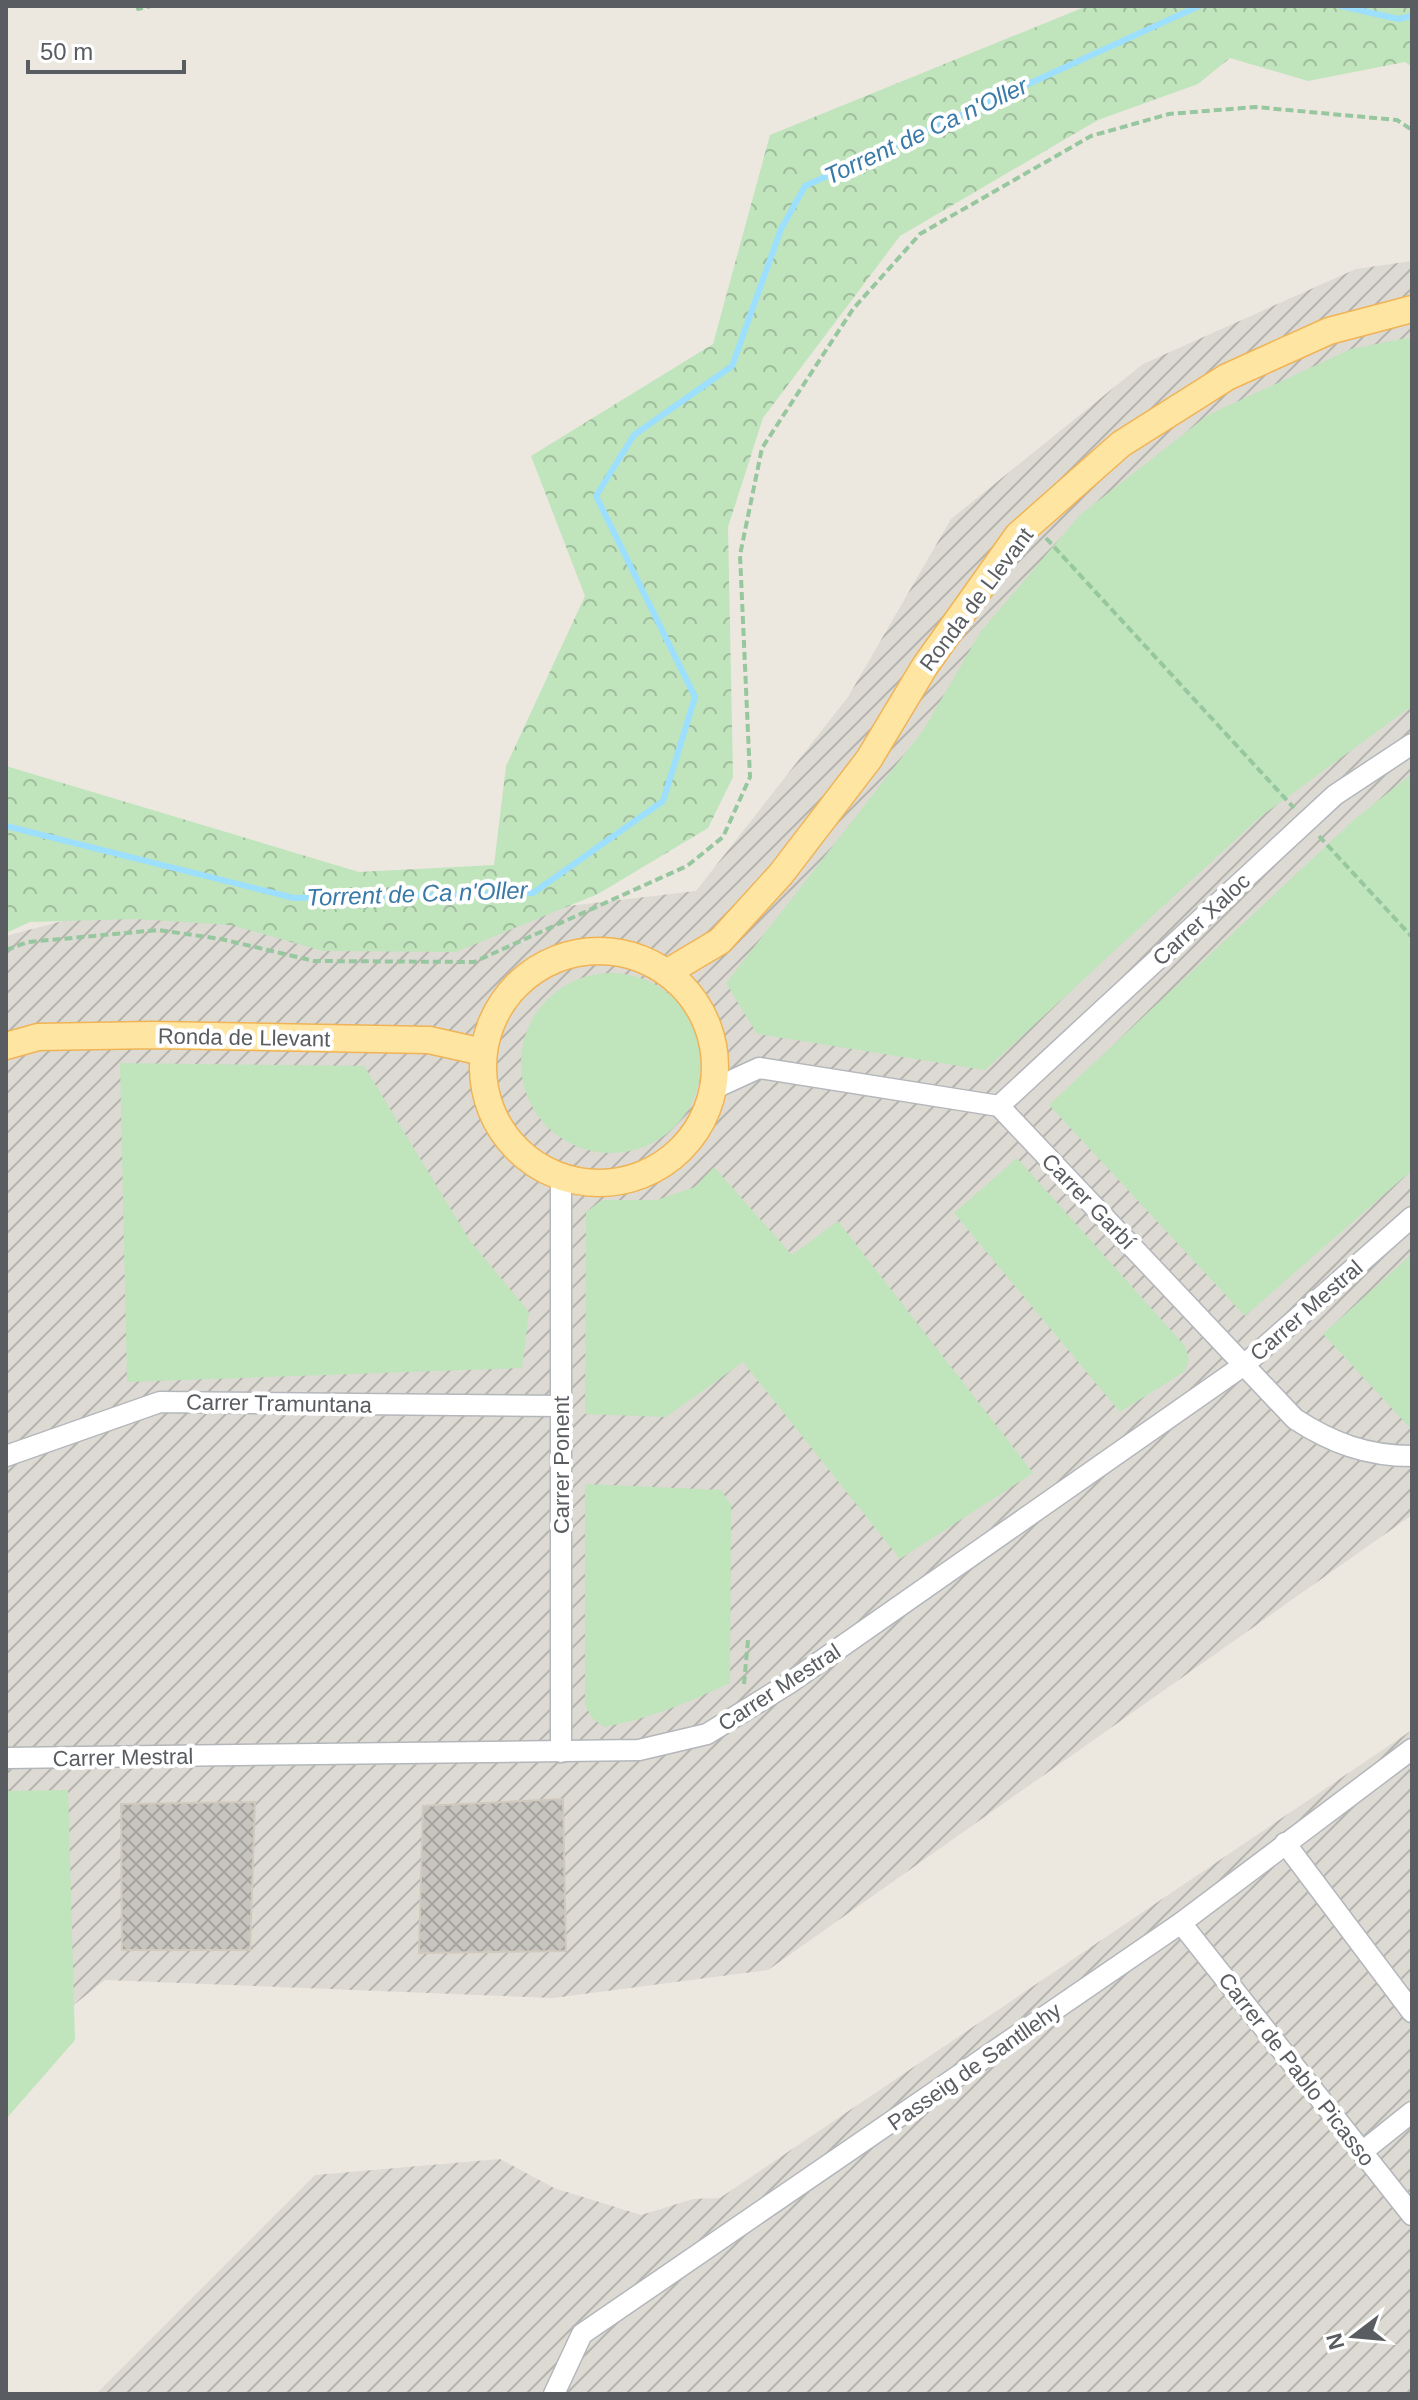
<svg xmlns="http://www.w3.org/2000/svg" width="1418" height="2400" font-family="Helvetica,sans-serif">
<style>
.industrial{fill:url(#industrial-furrows)}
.green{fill:#c0e4bc}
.forest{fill:url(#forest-crowns)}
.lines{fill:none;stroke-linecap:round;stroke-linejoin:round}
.stream{stroke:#9ddffe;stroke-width:6}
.building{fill:url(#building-cross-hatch);stroke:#d0c9be;stroke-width:2}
.minor-casing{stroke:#b3b7bb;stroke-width:23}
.major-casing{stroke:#f0b355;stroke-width:29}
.path{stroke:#97c79f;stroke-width:4;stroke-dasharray:8 4;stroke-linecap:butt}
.minor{stroke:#fff;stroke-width:20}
.major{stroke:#fee5a2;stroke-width:26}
.labels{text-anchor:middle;stroke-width:8;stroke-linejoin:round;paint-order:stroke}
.street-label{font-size:22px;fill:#595d61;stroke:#fff}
.water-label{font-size:24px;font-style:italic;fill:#3a7aa7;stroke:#fff}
</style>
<defs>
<pattern id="industrial-furrows" width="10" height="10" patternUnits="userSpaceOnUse" patternTransform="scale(2)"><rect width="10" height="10" fill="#dddad4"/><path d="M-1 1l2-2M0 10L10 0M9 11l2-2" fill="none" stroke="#b6b4af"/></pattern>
<pattern id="forest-crowns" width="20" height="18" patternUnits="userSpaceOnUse" patternTransform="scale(2)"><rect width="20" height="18" fill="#c0e4bc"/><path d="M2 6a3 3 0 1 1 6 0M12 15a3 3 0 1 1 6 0" fill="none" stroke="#9fbc9c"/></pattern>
<pattern id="building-cross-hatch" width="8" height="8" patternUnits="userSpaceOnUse" patternTransform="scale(2)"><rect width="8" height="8" fill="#c8c5bf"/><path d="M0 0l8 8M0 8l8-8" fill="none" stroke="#a5a39f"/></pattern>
</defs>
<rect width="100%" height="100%" fill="#ece8e0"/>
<g class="industrial">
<polygon points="1412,261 1412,1515 768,1970 553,1998 105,1980 56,2019 6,2116 6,936 85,915 526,911 696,891 848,697 951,519 1143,364 1356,269"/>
<polygon points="1412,1730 1412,2394 96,2394 315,2175 500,2159 554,2188 641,2215 693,2199 720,2198"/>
</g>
<g class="green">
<polygon points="1412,337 1412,706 1260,817 985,1070 757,1034 726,983 924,729 981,631 1080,515 1208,415 1351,349"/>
<polygon points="1412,774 1412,1170 1245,1316 1049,1105 1357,817"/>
<circle cx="611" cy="1063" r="90"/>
<polygon points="120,1063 364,1066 470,1241 529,1312 522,1368 127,1382"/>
<polygon points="1017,1158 1185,1346 1189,1360 1184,1372 1120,1412 954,1213"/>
<polygon points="714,1167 792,1255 838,1221 1033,1473 900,1559 743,1362 666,1417 585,1414 586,1212 602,1200 657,1200 695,1187"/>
<polygon points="1412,1254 1412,1430 1323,1334"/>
<path d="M 585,1484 L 721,1490 L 731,1505 L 730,1683 C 689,1702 649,1719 604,1727 L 592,1718 L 585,1705 Z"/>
<polygon points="68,1790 75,2040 6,2119 6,1791"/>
</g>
<polygon class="forest" points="1087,6 1412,6 1412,67 1405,62 1308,81 1230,58 1198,84 1098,120 900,236 763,418 728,527 733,777 708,828 598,894 456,952 323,951 231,925 134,919 30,922 6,933 6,766 359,872 494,865 506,766 585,596 531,456 713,344 770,135"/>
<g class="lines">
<g class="stream">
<polyline points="1341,6 1398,19 1412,16"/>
<polyline points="6,826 294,898 533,893 663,801 695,697 596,496 634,435 732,366 781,229 805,186 1199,6"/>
</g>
</g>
<g class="building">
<polygon points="563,1799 566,1951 419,1953 423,1806"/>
<polygon points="255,1802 250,1950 122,1950 121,1804"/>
</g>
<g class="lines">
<defs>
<g id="minor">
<path d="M 713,1089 L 759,1068 L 999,1106 L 1295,1419 C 1332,1443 1367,1456 1412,1456"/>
<polyline points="999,1106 1335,795 1412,744"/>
<polyline points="561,1177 561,1752"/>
<polyline points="6,1456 160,1402 561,1406"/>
<polyline points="6,1758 639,1750 707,1734 788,1684 1244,1365 1412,1217"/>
<polyline points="1285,1843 1412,2012"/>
<polyline points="1181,1923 1412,2215"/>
<polyline points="1362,2152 1412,2112"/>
<polyline points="554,2394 582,2334 1181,1923 1412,1749"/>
</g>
<g id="major">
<circle cx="599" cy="1067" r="116"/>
<polyline points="668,972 720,941 781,874 869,759 925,666 1018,535 1121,444 1227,377 1329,331 1412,309"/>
<polyline points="6,1046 38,1037 153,1035 429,1040 483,1052"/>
</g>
</defs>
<use href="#minor" class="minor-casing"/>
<use href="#major" class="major-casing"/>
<g class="path">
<polyline points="138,6 138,9 151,6"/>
<polyline points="1046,538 1294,808"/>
<polyline points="1319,836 1412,937"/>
<polyline points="6,950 28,942 158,930 221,939 314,961 474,962 687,866 723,837 750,777 740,555 762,448 853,309 920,234 1091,136 1169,114 1255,107 1397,120 1412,130"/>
<polyline points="744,1684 748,1640"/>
</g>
<use href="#minor" class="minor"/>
<use href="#major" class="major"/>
</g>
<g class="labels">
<g class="street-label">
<text transform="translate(976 599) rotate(-53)" y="8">Ronda de Llevant</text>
<text transform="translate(1201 919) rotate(-43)" y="8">Carrer Xaloc</text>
<text transform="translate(244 1037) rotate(1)" y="8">Ronda de Llevant</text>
<text transform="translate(1089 1201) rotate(46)" y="8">Carrer Garbí</text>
<text transform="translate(1306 1310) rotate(-41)" y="8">Carrer Mestral</text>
<text transform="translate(279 1403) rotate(1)" y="8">Carrer Tramuntana</text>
<text transform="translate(561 1465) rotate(-90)" y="8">Carrer Ponent</text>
<text transform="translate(779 1687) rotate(-33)" y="8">Carrer Mestral</text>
<text transform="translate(123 1757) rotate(-1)" y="8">Carrer Mestral</text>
<text transform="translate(974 2066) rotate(-35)" y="8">Passeig de Santllehy</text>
<text transform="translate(1297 2069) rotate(52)" y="8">Carrer de Pablo Picasso</text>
</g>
<g class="water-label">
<text transform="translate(926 131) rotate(-25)" y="8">Torrent de Ca n'Oller</text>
<text transform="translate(417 894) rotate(-2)" y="8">Torrent de Ca n'Oller</text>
</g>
</g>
<rect width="1418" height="2400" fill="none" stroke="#595d61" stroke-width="16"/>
<g transform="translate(1354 2336) rotate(254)" stroke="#ffffff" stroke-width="6" paint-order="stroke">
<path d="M0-6L14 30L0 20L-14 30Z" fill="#595d61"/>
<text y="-12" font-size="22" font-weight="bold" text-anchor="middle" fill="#595d61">N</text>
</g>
<path d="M28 60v12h156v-12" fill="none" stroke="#595d61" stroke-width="4"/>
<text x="40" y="60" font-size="24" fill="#595d61" stroke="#ffffff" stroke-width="6" paint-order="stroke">50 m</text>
</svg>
